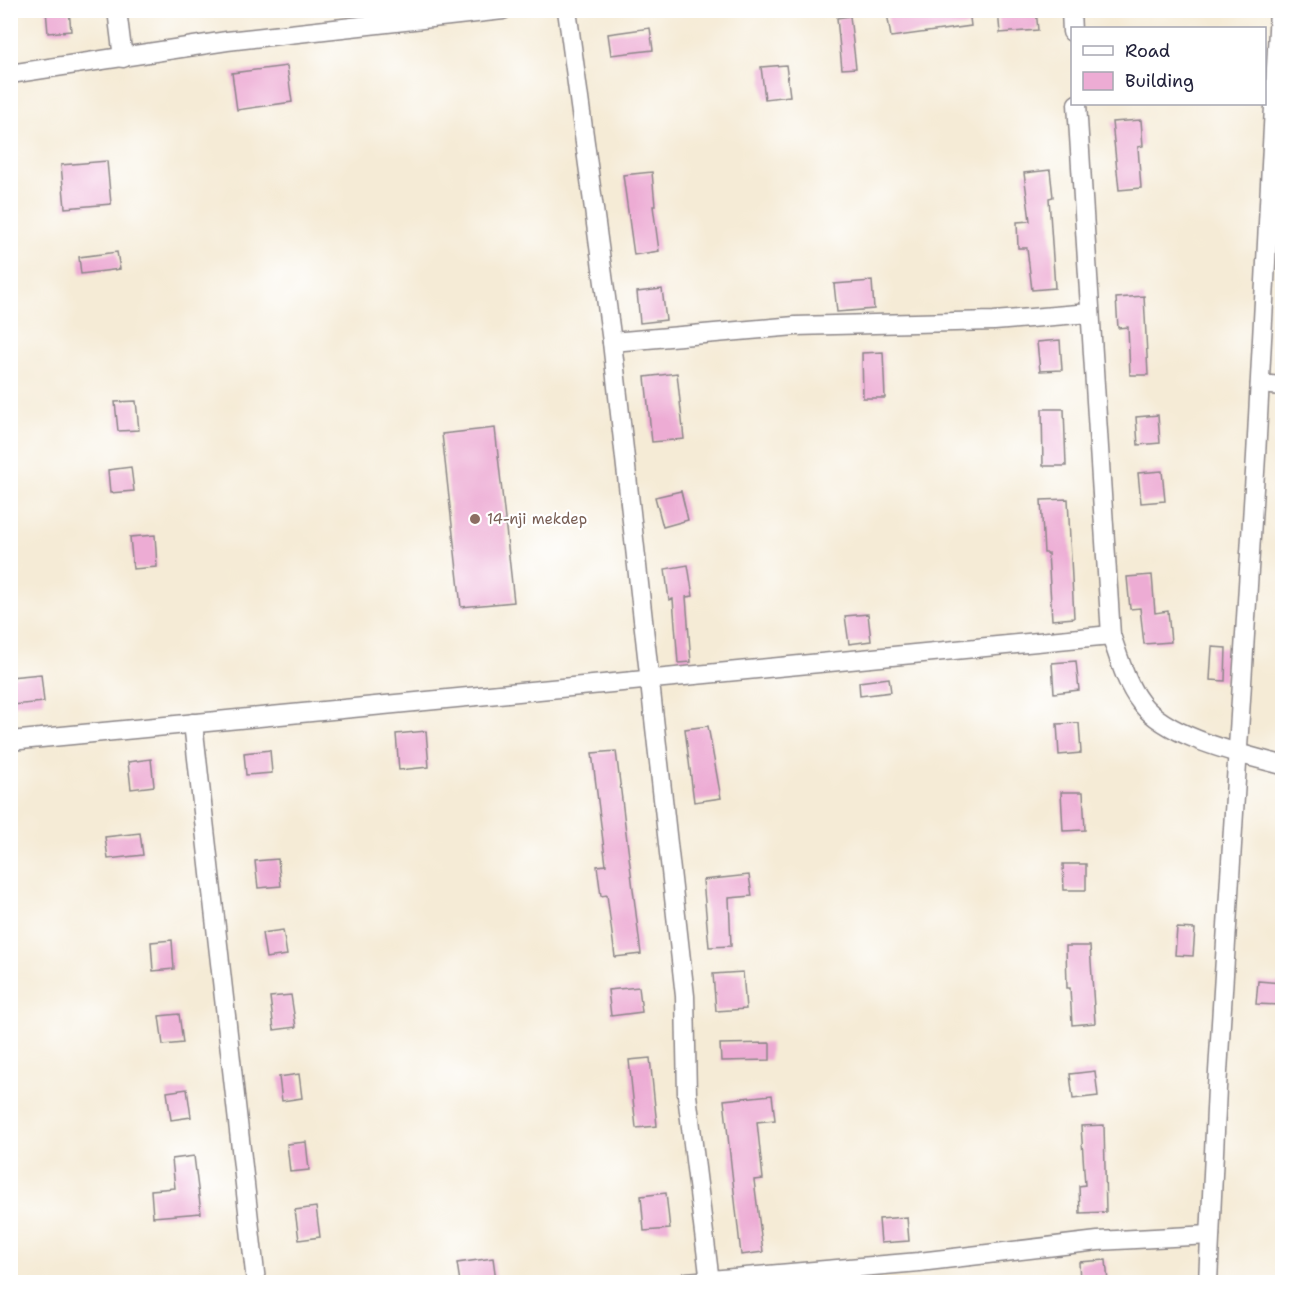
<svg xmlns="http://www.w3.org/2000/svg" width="1293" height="1293" font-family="'Shantell Sans',sans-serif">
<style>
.building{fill:#edacd4}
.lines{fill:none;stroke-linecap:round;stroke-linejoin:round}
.street-casing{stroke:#8c8688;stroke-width:21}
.street{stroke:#fff;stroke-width:18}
.education-dot{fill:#8d6e63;stroke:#fff;stroke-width:2}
.labels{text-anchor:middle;stroke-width:4.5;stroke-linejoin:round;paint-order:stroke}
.education-label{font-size:15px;fill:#785e54;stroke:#fff;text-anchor:start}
</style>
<rect width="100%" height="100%" fill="#fff"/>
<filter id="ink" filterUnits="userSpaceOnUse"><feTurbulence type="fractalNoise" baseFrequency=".0167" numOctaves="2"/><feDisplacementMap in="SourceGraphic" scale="12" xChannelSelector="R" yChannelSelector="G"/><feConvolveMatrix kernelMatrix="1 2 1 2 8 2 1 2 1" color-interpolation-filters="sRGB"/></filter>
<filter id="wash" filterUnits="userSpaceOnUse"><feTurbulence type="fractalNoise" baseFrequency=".008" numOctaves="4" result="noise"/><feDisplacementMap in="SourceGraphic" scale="24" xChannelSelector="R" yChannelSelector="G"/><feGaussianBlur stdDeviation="1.35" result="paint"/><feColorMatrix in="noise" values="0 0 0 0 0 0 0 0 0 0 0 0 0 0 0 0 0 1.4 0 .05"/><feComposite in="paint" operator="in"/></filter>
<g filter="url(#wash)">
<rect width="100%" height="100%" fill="#f5ebd6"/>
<g id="blocks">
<g class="building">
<polygon points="46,10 69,10 71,31 48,33"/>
<polygon points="900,10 969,10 971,26 891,37 887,13"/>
<polygon points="998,10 1036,10 1038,30 1000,33"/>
<polygon points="850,16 856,68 842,69 837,18"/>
<polygon points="650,28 653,50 611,55 608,34"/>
<polygon points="786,65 790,96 765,99 761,67"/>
<polygon points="287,66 292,102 237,110 232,73"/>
<polygon points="1141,120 1143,146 1138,147 1141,188 1119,190 1112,122"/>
<polygon points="107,161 111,204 65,208 61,165"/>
<polygon points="1050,170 1053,197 1049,198 1055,288 1032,290 1027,248 1018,248 1017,222 1030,221 1024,173"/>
<polygon points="652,172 655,206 653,206 659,251 634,255 623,175"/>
<polygon points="117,252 120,269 81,274 79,257"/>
<polygon points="872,281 874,309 837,312 834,284"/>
<polygon points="662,289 666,320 640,323 637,292"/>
<polygon points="1144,296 1148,375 1130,375 1128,327 1118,328 1116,298"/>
<polygon points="1060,340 1062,370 1040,371 1037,342"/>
<polygon points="883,352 885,398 863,398 862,353"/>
<polygon points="677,373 684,439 652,442 645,377"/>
<polygon points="136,401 139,430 118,431 115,402"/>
<polygon points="1042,409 1064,409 1066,466 1043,466"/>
<polygon points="1158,415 1160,443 1138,445 1136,417"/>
<polygon points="495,428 514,602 461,607 442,434"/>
<polygon points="131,467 134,491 110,493 108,470"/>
<polygon points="1162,471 1165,501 1141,503 1138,473"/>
<polygon points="681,491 688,520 663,527 655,497"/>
<polygon points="1068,499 1074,618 1052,620 1048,553 1044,553 1041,500"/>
<polygon points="155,535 157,567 133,569 130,537"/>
<polygon points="688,565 693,596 686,597 691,662 678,663 673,599 669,600 665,569"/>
<polygon points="1152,575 1155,613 1168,611 1171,642 1144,644 1140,608 1130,609 1127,577"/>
<polygon points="868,614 871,641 849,644 845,616"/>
<polygon points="1212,647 1226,648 1225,681 1210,680"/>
<polygon points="1076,661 1079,690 1054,693 1052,663"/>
<polygon points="41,674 44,702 12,705 10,677"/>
<polygon points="889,678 891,692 860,696 859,682"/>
<polygon points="1079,723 1081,753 1059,755 1057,724"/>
<polygon points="708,726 721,798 694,802 685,729"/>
<polygon points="426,731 429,767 399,770 396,734"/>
<polygon points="270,750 272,773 246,775 244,753"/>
<polygon points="616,751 641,954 615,957 607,895 601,896 597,866 606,865 592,753"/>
<polygon points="151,759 154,786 131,789 128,762"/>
<polygon points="1061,792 1083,792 1085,830 1063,831"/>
<polygon points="140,833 143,855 108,859 105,837"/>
<polygon points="278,859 281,886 258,888 255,861"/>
<polygon points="1063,864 1086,864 1086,890 1064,890"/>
<polygon points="749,875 752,896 729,898 731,946 709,947 703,880"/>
<polygon points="1177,928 1195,929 1193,956 1175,955"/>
<polygon points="283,930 287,955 266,958 262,933"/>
<polygon points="172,940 174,969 153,971 151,942"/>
<polygon points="1066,946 1090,946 1095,1023 1072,1025 1070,988 1067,988"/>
<polygon points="743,972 746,1009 716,1011 713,974"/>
<polygon points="1258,981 1282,983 1282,1005 1256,1004"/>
<polygon points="639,987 642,1012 611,1016 608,990"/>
<polygon points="291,995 296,1027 274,1030 270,997"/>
<polygon points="179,1014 183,1043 163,1045 159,1016"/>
<polygon points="770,1043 770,1060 721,1061 720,1044"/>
<polygon points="650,1058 657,1126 636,1128 629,1060"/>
<polygon points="1095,1071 1098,1096 1073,1099 1070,1074"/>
<polygon points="299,1074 302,1098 282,1101 279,1077"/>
<polygon points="187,1089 191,1117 171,1120 167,1092"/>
<polygon points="772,1095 775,1120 757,1122 763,1179 754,1180 763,1252 741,1255 724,1100"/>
<polygon points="1104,1125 1106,1212 1080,1213 1079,1186 1085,1185 1081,1126"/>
<polygon points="306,1142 309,1170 290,1172 287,1144"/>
<polygon points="194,1156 201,1213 153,1217 151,1190 175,1188 172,1159"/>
<polygon points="666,1193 670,1229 644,1231 641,1196"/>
<polygon points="316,1207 320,1237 299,1240 295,1210"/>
<polygon points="907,1217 909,1241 881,1243 879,1219"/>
<polygon points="493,1258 496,1280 460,1282 457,1263"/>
<polygon points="1106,1260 1108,1282 1080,1282 1079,1262"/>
</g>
</g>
</g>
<g filter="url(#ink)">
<use href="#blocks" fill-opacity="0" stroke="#8c8688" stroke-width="1.5"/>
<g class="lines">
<defs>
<g id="street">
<polyline points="117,10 123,58"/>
<polyline points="567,10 612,342 685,996 687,1095 710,1282"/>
<polyline points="1071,10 1072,32"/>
<polyline points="10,74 227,41 503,10"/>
<path d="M 1077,104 L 1111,635 C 1119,658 1126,684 1141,703 C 1168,738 1241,754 1282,765"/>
<polyline points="612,342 795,326 994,321 1090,313"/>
<polyline points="1260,384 1282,386"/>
<polyline points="193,723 256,1282"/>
<polyline points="10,741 1111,635"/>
<polyline points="687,1282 919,1262 1098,1241 1210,1235"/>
<polyline points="1208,1282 1217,1088 1256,456 1279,10"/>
</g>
</defs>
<use href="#street" class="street-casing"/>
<use href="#street" class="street"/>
</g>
</g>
<circle class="education-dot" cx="475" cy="519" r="6"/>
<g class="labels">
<g class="education-label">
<text x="487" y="524">14-nji mekdep</text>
</g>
</g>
<rect width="1293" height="1293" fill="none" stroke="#fff" stroke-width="36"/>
<rect x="1071" y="27" width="195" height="78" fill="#ffffff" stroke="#a7a7b1" stroke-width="1.5"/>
<rect x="1083" y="46" width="30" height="9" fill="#ffffff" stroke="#a7a7b1" stroke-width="1.5"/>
<text x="1125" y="57" font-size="18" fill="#22223b">Road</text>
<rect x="1083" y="72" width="30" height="18" fill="#edacd4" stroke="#a7a7b1" stroke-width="1.5"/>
<text x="1125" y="87" font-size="18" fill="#22223b">Building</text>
</svg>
